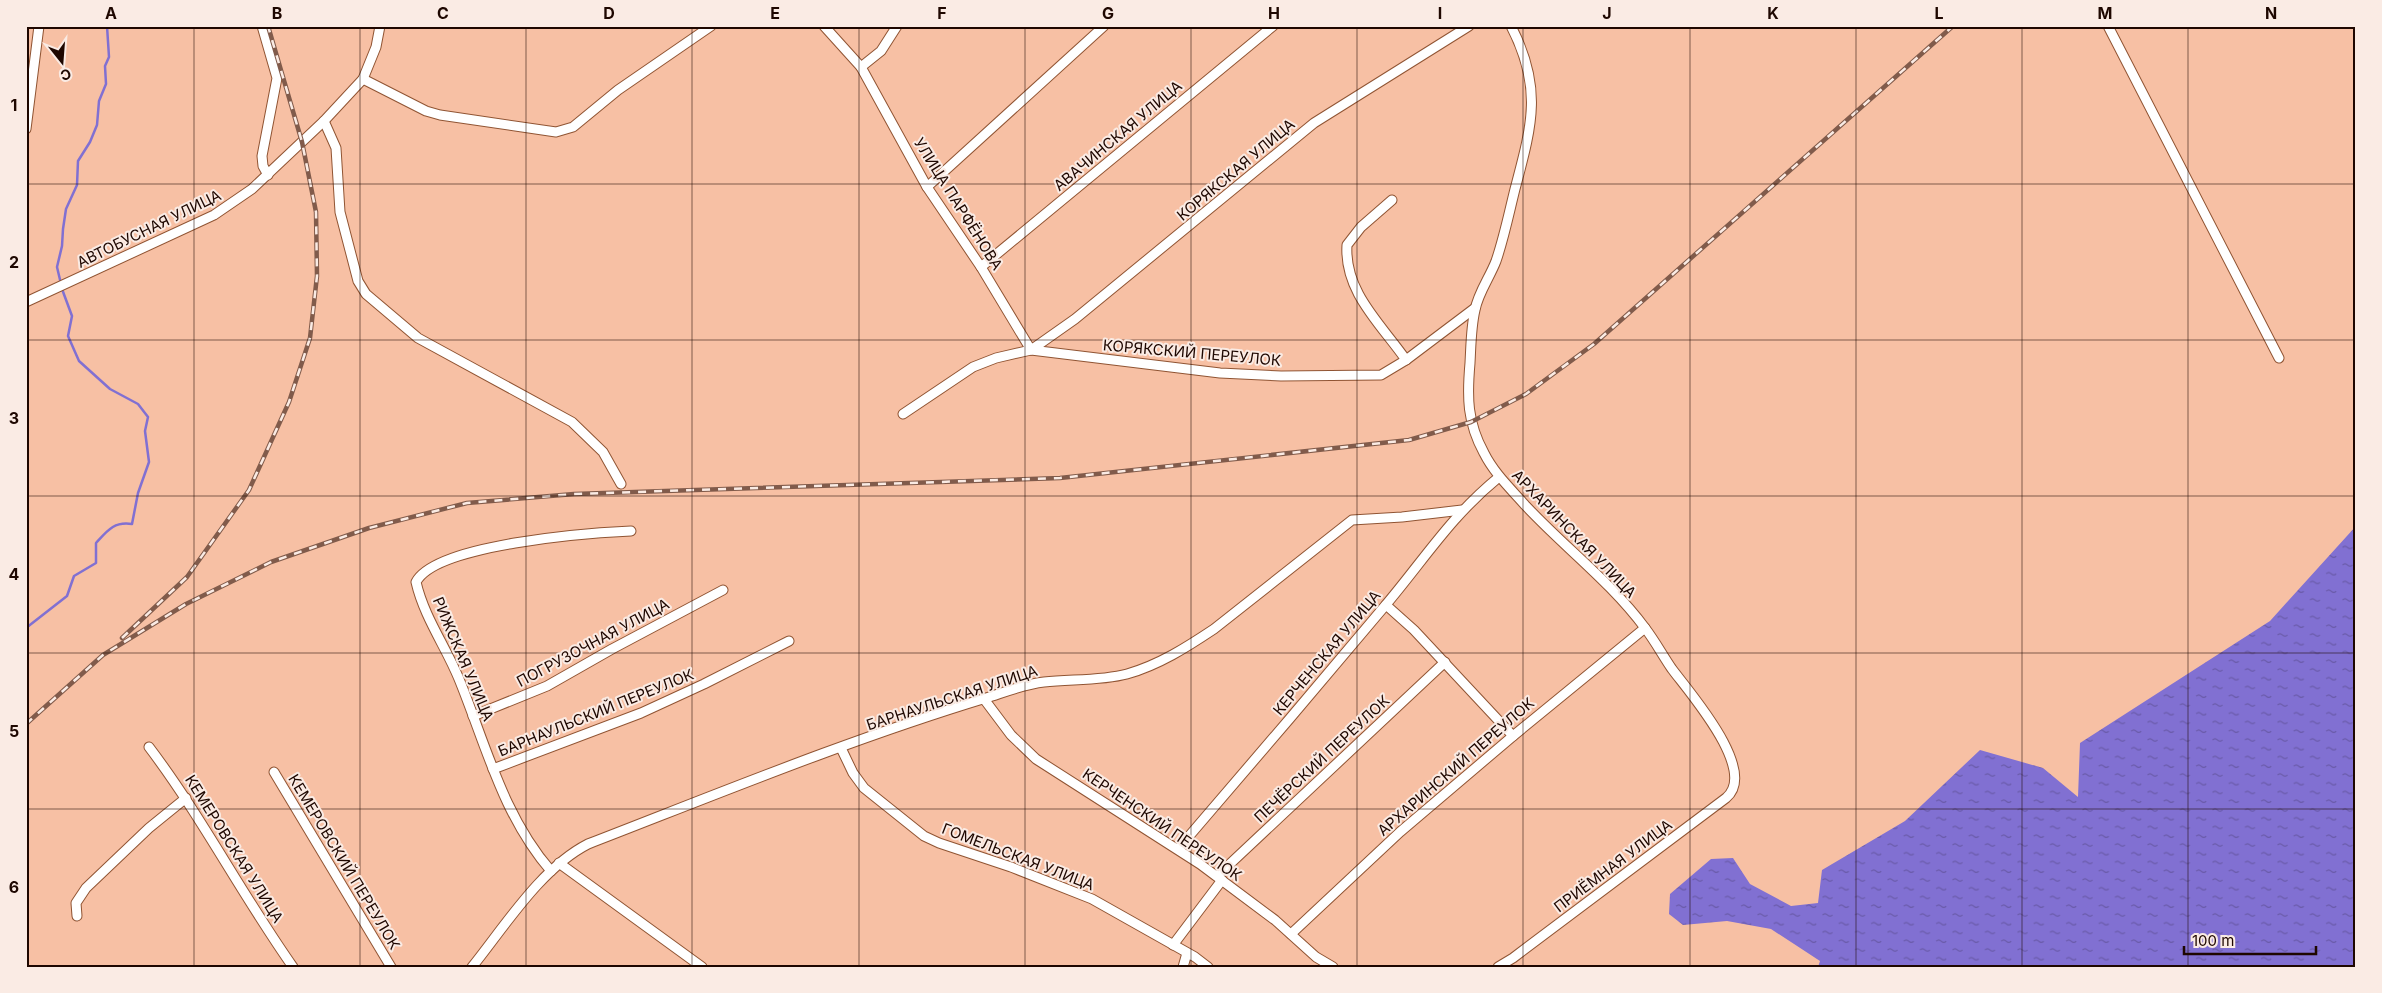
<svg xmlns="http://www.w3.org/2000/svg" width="2382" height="993" font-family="Inter,sans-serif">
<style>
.water{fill:url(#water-ripples)}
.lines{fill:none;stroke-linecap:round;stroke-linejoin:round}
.stream{stroke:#8170d2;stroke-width:2.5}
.minor-casing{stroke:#905433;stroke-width:11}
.minor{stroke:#fff;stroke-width:9}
.rail-casing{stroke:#815b4b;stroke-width:4.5}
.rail{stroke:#faebe4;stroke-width:2.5;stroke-dasharray:8;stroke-linecap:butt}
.grid{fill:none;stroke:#1e0700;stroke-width:1;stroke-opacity:0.55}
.labels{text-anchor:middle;stroke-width:4;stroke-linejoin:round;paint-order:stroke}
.street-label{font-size:15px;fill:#1e0700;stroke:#faebe4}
.neatline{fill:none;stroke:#1e0700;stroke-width:2}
.grid-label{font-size:16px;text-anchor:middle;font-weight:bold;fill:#1e0700}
</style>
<defs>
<pattern id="water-ripples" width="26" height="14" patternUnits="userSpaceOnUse" patternTransform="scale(1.25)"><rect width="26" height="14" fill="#8170d2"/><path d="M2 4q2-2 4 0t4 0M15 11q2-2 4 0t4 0" fill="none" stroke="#695aa8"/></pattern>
</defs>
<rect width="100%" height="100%" fill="#f7c0a4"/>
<polygon class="water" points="2356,526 2356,967 1818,967 1820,961 1771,929 1727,921 1683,925 1669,914 1670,894 1711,859 1733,858 1750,884 1791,906 1818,903 1822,870 1905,821 1980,750 2043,768 2078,797 2080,743 2270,621"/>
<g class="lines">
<g class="stream">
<polyline points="61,284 57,267 62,246 63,229 66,209 77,185 78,161 90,142 97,125 99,101 106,84 105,66 109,57 107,26"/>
<path d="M 26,628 L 67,596 L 74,576 L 96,563 L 96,543 C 107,531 114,521 132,524 L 138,493 L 149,462 L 145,431 L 148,417 L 138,404 L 110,389 L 79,361 L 68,336 L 72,316 L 62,289"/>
</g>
<defs>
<g id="minor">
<polyline points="262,26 277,78 262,156 263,166 268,175"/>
<polyline points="824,26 861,67 927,187 981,267 1031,350 1075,319 1314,123 1469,26"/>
<polyline points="2108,26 2279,358"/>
<polyline points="861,67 881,51 897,26"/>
<polyline points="363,79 426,111 440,115 556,132 573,127 618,90 711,26"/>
<polyline points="324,121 336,148 340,212 358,281 366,294 418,338 572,422 603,452 621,484"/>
<polyline points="26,129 39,26"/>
<polyline points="927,187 1104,26"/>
<path d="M 1392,200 L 1361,227 L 1347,245 C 1344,292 1381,324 1406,360"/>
<polyline points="981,267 1273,26"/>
<polyline points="26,302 214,215 252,189 324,121 363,79 376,47 380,26"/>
<polyline points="903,414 973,367 996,358 1031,350 1220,373 1281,376 1381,375 1406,360 1475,308"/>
<polyline points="1386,605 1414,630 1513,736"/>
<polyline points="984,699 1011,735 1036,759 1200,864 1275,920 1316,957 1333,967"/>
<polyline points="473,716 547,686 612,649 723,590"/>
<path d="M 149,747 C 202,817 242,895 293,967"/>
<polyline points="841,748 853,773 864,788 924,836 939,843 1011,867 1092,899 1195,957 1208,967"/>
<polyline points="493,769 641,713 704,684 789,641"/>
<polyline points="274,772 391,967"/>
<path d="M 1178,849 C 1247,769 1316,688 1384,607 C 1424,560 1450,517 1499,477"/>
<polyline points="559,863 702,967"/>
<path d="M 551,871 C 503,816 486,745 459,679 C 446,647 424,617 416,582 C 436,544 588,533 631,531"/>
<polyline points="1217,876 1445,662"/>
<polyline points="77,916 76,903 86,888 149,828 186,798"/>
<polyline points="1291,934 1400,832 1513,736 1645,628"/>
<polyline points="1173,945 1222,880"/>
<path d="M 472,967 C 505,926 541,868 588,844 C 720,793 851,739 986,698 C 1005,692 1025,684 1044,682 C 1071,679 1101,681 1127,674 C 1159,665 1187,647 1214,629 L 1352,520 L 1402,517 L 1462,510"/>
<polyline points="1183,967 1187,953"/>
<path d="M 1498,967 L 1513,958 L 1726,798 C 1759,771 1689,692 1672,669 C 1663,656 1655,641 1645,628 C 1611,582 1564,547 1525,505 C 1510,488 1494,473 1484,453 C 1467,422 1467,397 1470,363 C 1471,345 1471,327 1475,310 C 1478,293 1490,277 1496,261 C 1504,238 1509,213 1515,189 C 1532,125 1543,88 1511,26"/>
</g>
</defs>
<use href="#minor" class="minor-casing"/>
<use href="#minor" class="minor"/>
<defs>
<g id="rail">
<polyline points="122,638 187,577 249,490 289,402 310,338 317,276 316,212 302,142 268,26"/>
<polyline points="26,724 103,655 186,604 271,562 369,528 467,503 574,494 1060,478 1409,440 1471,422 1526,394 1594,344 1953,26"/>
</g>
</defs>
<use href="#rail" class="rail-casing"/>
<use href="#rail" class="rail"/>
</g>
<path class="grid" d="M 194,26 L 194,967M 360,26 L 360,967M 526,26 L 526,967M 692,26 L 692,967M 859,26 L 859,967M 1025,26 L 1025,967M 1191,26 L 1191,967M 1357,26 L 1357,967M 1523,26 L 1523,967M 1690,26 L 1690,967M 1856,26 L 1856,967M 2022,26 L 2022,967M 2188,26 L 2188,967M 26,184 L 2356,184M 26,340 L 2356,340M 26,496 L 2356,496M 26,653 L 2356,653M 26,809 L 2356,809"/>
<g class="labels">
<g class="street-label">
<text transform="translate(1118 136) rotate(-40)" y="5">АВАЧИНСКАЯ УЛИЦА</text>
<text transform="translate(1236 170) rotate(-40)" y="5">КОРЯКСКАЯ УЛИЦА</text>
<text transform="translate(958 204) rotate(58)" y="5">УЛИЦА ПАРФЁНОВА</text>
<text transform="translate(149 229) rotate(-26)" y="5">АВТОБУСНАЯ УЛИЦА</text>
<text transform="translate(1192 353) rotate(5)" y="5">КОРЯКСКИЙ ПЕРЕУЛОК</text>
<text transform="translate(1574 534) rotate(46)" y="5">АРХАРИНСКАЯ УЛИЦА</text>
<text transform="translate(593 643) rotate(-28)" y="5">ПОГРУЗОЧНАЯ УЛИЦА</text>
<text transform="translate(1327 653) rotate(-50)" y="5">КЕРЧЕНСКАЯ УЛИЦА</text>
<text transform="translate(463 659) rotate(67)" y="5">РИЖСКАЯ УЛИЦА</text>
<text transform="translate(952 698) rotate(-18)" y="5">БАРНАУЛЬСКАЯ УЛИЦА</text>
<text transform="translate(596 713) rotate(-22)" y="5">БАРНАУЛЬСКИЙ ПЕРЕУЛОК</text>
<text transform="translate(1322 759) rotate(-43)" y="5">ПЕЧЁРСКИЙ ПЕРЕУЛОК</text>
<text transform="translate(1456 767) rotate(-41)" y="5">АРХАРИНСКИЙ ПЕРЕУЛОК</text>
<text transform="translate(1162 825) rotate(34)" y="5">КЕРЧЕНСКИЙ ПЕРЕУЛОК</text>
<text transform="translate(234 849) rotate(58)" y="5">КЕМЕРОВСКАЯ УЛИЦА</text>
<text transform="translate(1018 857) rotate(21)" y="5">ГОМЕЛЬСКАЯ УЛИЦА</text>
<text transform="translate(344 862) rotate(59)" y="5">КЕМЕРОВСКИЙ ПЕРЕУЛОК</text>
<text transform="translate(1613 866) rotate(-37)" y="5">ПРИЁМНАЯ УЛИЦА</text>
</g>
</g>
<rect width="2382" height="993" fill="none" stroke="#faebe4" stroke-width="55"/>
<g transform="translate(62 62) rotate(163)" stroke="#faebe4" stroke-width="4" paint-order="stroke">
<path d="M0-4L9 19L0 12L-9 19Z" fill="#1e0700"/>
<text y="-8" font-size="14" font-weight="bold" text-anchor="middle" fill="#1e0700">С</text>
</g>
<path d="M2184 946v8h132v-8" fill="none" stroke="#1e0700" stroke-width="2.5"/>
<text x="2192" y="946" font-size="15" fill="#1e0700" stroke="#faebe4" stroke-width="4" paint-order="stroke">100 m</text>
<rect x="28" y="28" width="2326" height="938" class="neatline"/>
<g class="grid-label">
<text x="111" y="19">A</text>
<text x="277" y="19">B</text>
<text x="443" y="19">C</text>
<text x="609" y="19">D</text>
<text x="775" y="19">E</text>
<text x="942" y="19">F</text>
<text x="1108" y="19">G</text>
<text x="1274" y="19">H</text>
<text x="1440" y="19">I</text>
<text x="1607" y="19">J</text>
<text x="1773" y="19">K</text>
<text x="1939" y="19">L</text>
<text x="2105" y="19">M</text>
<text x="2271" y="19">N</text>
<text x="14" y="111">1</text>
<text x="14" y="268">2</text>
<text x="14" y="424">3</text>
<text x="14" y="580">4</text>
<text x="14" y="737">5</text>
<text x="14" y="893">6</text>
</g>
</svg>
